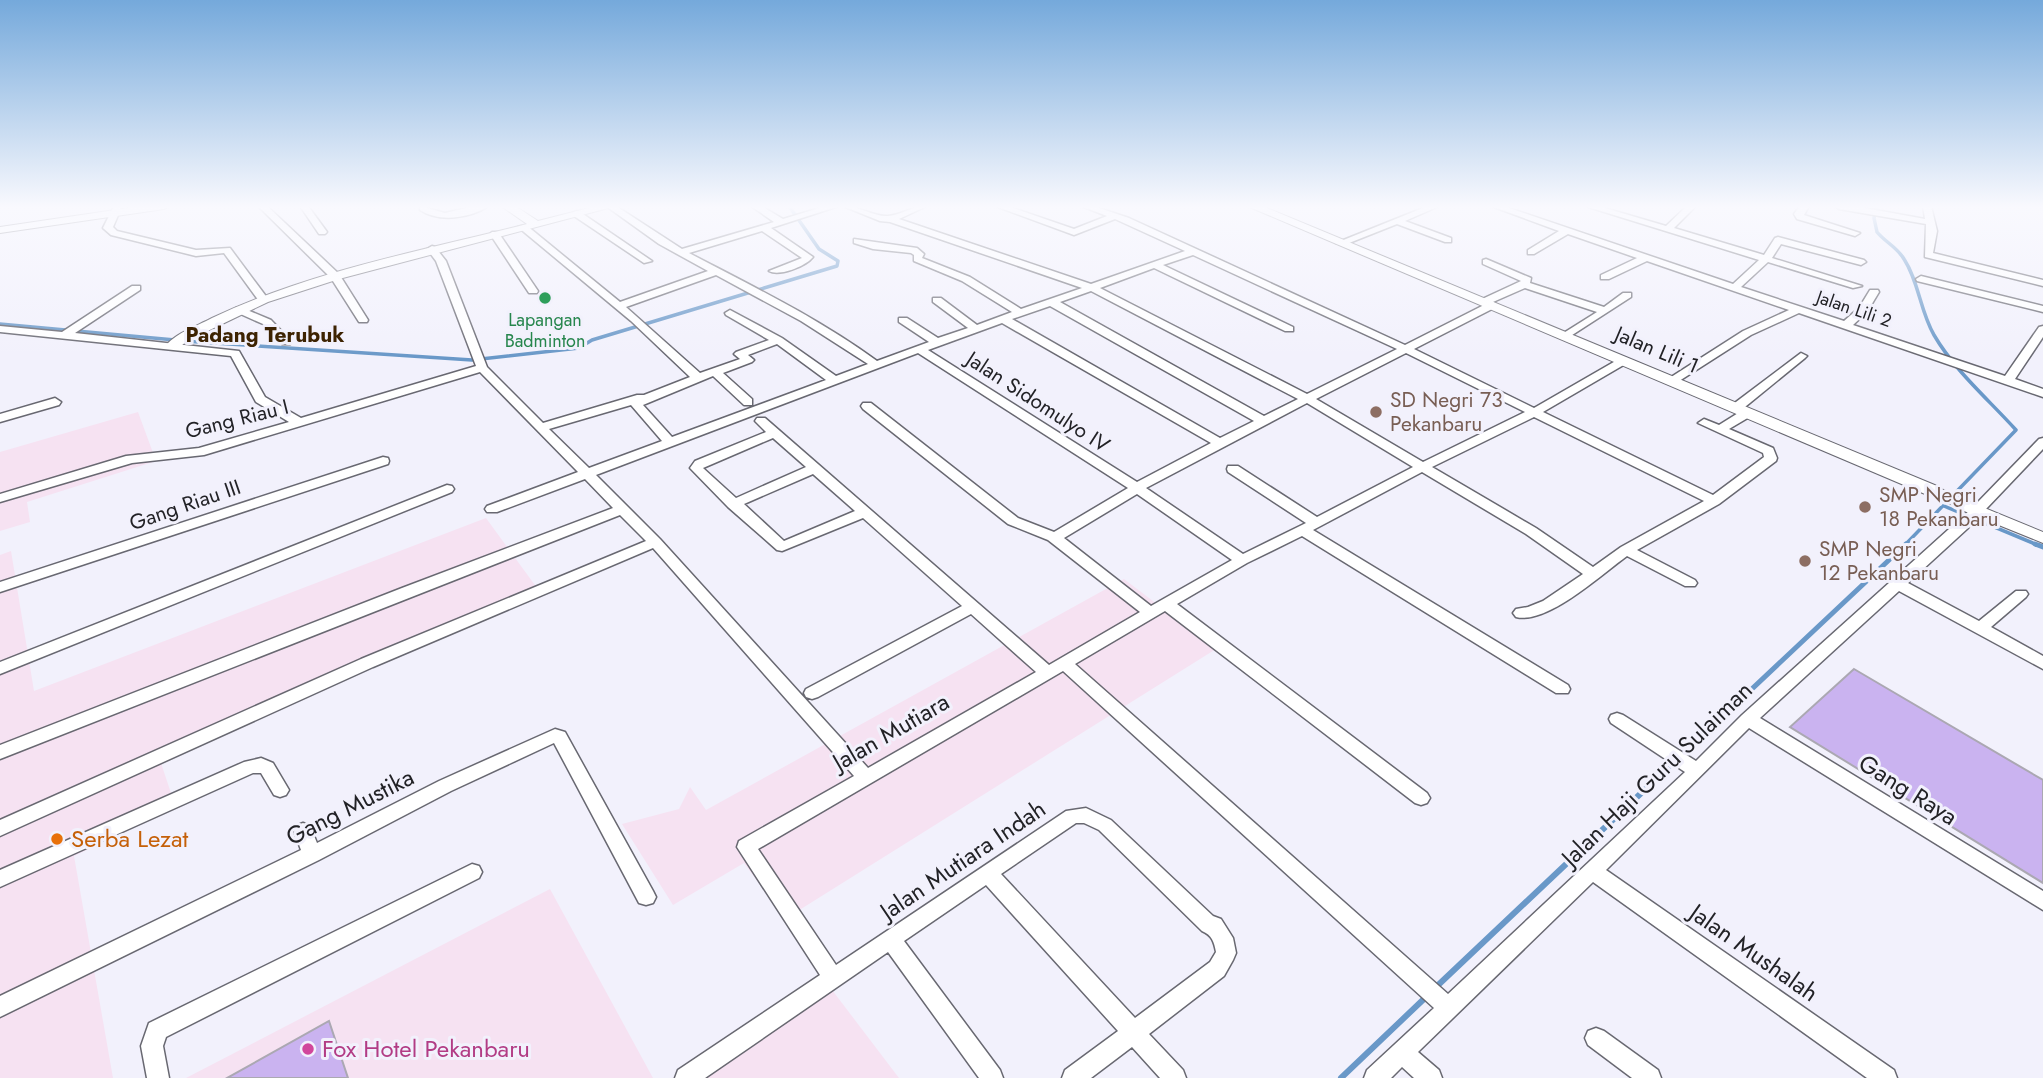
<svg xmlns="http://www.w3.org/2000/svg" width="2043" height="1078" font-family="Jost,sans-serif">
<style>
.commercial{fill:#f6e2f2}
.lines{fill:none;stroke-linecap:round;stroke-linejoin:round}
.stream-far2{stroke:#6998c8;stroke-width:3.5}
.stream-far1{stroke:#6998c8;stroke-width:5}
.stream{stroke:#6998c8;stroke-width:6}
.building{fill:#cab3f0;stroke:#aba8b2;stroke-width:2}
.minor-casing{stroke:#686871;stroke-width:3}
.tertiary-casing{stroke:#686871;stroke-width:2}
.minor{fill:#fff;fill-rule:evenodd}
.tertiary{fill:#fff;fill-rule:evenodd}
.leisure-dot{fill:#2e9e5b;stroke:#f2f1fc;stroke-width:2.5}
.education-dot{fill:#8d6e63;stroke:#f2f1fc;stroke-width:2.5}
.food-dot{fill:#e8710a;stroke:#f2f1fc;stroke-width:2.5}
.hotel-dot{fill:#d1479c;stroke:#f2f1fc;stroke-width:2.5}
.labels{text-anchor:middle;stroke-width:6;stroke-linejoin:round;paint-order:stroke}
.far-street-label{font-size:18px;fill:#222226;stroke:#f2f1fc}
.far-leisure-label{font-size:18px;fill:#27864d;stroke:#f2f1fc}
.far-quarter-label{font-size:21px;font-weight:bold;fill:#3d2302;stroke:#f2f1fc}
.street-label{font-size:21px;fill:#222226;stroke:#f2f1fc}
.education-label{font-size:21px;fill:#785e54;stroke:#f2f1fc;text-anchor:start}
.near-street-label{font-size:24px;fill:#222226;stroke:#f2f1fc}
.near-food-label{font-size:24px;fill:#c56008;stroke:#f2f1fc;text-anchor:start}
.near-hotel-label{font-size:24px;fill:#b23c85;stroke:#f2f1fc;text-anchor:start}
</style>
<rect width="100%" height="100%" fill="#f2f1fc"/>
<g class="commercial">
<polygon points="138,412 156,461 27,502 30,522 0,531 0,452"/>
<polygon points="486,518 540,592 160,760 176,808 74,856 113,1078 0,1078 0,555 11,551 34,691"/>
<polygon points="1124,579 1216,649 785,919 744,863 673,905 622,824 679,809 690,787 706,810"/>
<polygon points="550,889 653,1078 186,1078"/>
<polygon points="826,982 899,1078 680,1078"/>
</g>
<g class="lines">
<g class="stream-far2">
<path d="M 1877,206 L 1874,218 L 1877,232 C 1885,242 1897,247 1904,259 C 1919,282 1920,311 1934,335 C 1955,371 1988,399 2016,430 L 1904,546"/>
<polyline points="0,324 175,340"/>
<polyline points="183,341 472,360 579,348 592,340 837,266 838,261 819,249 789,206"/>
<polyline points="1944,506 2040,546"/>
</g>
<g class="stream-far1">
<polyline points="2035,544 2043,547"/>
<polyline points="1653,782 1906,544"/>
</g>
<g class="stream">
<polyline points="1435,988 1655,780"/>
<polyline points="1341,1078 1426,997"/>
</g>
</g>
<g class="building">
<polygon points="1854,669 2043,780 2043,883 1790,727"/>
<polygon points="329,1021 348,1078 227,1078"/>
</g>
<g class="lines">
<defs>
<g id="minor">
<polygon points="114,206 122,206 113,227 117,231 196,250 230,248 268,299 263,302 259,301 224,253 196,256 111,235 103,228"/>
<polygon points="258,206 267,206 339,274 368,320 367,322 359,322 331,278"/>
<polygon points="300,206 308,206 327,232 325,234 319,234"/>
<path d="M 420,206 L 445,213 L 475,206 L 489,206 C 470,218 440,223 420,210 Z"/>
<path d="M 606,206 L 616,206 L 682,249 L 774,222 L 751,206 L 761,206 L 783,219 L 826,206 L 839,206 L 771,228 L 813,257 C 806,266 779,277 769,271 L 802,258 L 762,231 L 689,253 C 752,286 818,318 877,361 L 929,342 L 899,322 L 899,318 L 907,318 L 938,338 L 968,328 L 933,302 L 933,298 L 941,298 L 977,325 L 1012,312 L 962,281 L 914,261 L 914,255 L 911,253 L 873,249 L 854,243 L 854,239 L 917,248 L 924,254 L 922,258 L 970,277 L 1021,309 L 1082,288 L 890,222 L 880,221 L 843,206 C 859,206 875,217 888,216 C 902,215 911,206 927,206 L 899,219 L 1091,284 L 1185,251 L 1115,219 L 1074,235 L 995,206 L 1007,206 L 1074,229 L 1107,216 L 1081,206 L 1093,206 L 1129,218 L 1405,345 L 1484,305 L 1479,302 L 1480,300 L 1521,281 L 1483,264 L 1483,260 L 1486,259 L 1531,278 L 1530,283 L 1604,307 L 1623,293 L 1631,293 L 1631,297 L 1566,339 L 1562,338 L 1562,334 L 1597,312 L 1525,288 L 1493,302 L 1497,305 L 1496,307 L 1414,349 L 1534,408 L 1619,359 L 1627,359 L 1627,363 L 1543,412 L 1713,495 L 1764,457 L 1763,453 L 1698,423 L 1704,419 L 1719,425 L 1743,410 L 1751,410 L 1753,413 L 1751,416 L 1729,429 L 1773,448 L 1777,458 L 1776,461 L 1719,504 L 1637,550 L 1695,580 L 1697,583 L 1695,586 L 1685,586 L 1627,556 C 1602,574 1547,625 1516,617 L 1513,613 L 1516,609 L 1528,607 L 1543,601 L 1583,574 L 1526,534 L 1422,472 L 1313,530 L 1568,685 L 1570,689 L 1568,693 L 1556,693 L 1302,536 L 1247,563 L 1177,604 L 1427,793 L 1430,798 L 1427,803 L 1421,805 L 1415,803 L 1165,611 L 1075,664 L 1448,994 L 1685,772 L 1611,723 L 1609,719 L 1611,715 L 1617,713 L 1623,715 L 1696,761 L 1742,715 L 1969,511 L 1926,493 L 1924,490 L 1926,487 L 1936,487 L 1975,505 L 2039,439 L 2043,438 L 2043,449 L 1967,529 L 1908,583 L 1979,621 L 2016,591 L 2026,591 L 2028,594 L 2026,597 L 1991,627 L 2043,656 L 2043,669 L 1899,591 L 1760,718 L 2043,891 L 2043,910 L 1749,728 L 1606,870 L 1894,1070 L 1897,1078 L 1867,1078 L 1593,882 L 1418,1052 L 1439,1070 L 1442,1078 L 1414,1078 L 1402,1067 L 1391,1078 L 1364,1078 L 1367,1070 L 1434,1008 L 1063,671 L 758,849 L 836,965 L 1066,811 L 1086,808 L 1111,820 L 1213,916 L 1221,919 L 1233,938 L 1236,953 L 1233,960 L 1224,976 L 1149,1034 L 1183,1070 L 1186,1078 L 1160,1078 L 1132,1047 L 1091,1078 L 1062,1078 L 1065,1070 L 1118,1031 L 986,885 L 904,941 L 1000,1070 L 1003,1078 L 979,1078 L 888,952 L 705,1078 L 675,1078 L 678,1070 L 820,975 L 737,847 L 739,841 L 854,776 L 653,548 L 373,667 L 0,836 L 0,820 L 361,659 L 646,541 L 620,515 L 0,759 L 0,745 L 402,588 L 613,508 L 585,479 L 497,512 L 487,512 L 485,509 L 487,506 L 578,472 L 480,372 L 204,455 L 132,463 L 0,502 L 0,494 L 126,456 L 199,448 L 289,422 L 256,402 L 231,356 L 0,332 L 0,326 L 62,332 L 132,286 L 140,286 L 140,290 L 75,333 L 239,351 L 265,397 L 301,418 L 476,366 L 436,261 L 427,249 L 432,246 L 435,247 L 446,261 L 487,367 L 543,423 L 637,395 L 644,395 L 690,377 L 631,321 L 518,227 L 526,225 L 620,302 L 708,271 L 659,244 ZM 1193,255 L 1397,349 L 1307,394 L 1100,288 L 1154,268 L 1285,331 L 1293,331 L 1293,327 L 1163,265 ZM 716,275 L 801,321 L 868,364 L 836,376 L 782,338 L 730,310 L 725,313 L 726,315 L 769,340 L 736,352 L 734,354 L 740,359 L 700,373 L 626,307 ZM 1091,291 L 1298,399 L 1264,416 L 1060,302 ZM 1050,306 L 1254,421 L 1220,438 L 1012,319 ZM 1002,323 L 1211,443 L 1137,482 L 928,350 ZM 777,344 L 826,380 L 672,437 L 643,405 L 713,376 L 744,405 L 752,405 L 752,399 L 723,373 L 752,362 L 754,360 L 748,355 ZM 918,353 L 1128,488 L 1054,532 L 1018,518 L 871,403 L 863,403 L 861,406 L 863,409 L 1008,524 L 1048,540 L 1140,612 L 1049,665 L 765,418 L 757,418 L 755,421 L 766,432 L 695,461 L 690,468 L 728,507 L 777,550 L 782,551 L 863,518 L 962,606 L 806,689 L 804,693 L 806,697 L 812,699 L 818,697 L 971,614 L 1036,672 L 868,768 L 660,539 L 596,475 ZM 1406,353 L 1525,412 L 1423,462 L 1316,399 ZM 1307,403 L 1413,467 L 1317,517 L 1238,466 L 1228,466 L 1227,469 L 1228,472 L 1306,523 L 1243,554 L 1146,488 ZM 631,405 L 662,441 L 589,468 L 549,429 ZM 1534,417 L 1704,501 L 1621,547 L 1593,567 L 1536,528 L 1432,467 ZM 773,438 L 806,467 L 736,498 L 703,468 ZM 813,474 L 855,511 L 784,541 L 744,504 ZM 1137,494 L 1232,560 L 1151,606 L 1064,538 ZM 1076,823 L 1084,823 L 1099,830 L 1202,931 C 1212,935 1214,942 1216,952 L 1210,962 L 1135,1018 L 1001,874 Z"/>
<polygon points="1428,206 1437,207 1405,221 1451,238 1451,242 1445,242 1397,224 1344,245 1336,243"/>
<polygon points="1491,206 1503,206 1733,284 1759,260 1585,206 1598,206 1666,226 1687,206 1696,206 1674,228 1764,255 1775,238 1778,237 1864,260 1866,262 1861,265 1781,244 1772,258 1862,286 1853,288 1768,262 1741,287 1844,321 1859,308 1870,290 1878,290 1879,292 1867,312 1853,325 2005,376 2039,327 2043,326 2043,337 2015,379 2043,389 2043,397 1799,313 1751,335 1676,383 1668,383 1668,379 1743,331 1789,310 1647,261 1609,279 1601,279 1601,275 1637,258 1568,234 1534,254 1528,254 1528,250 1559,231"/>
<polygon points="1800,206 1809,206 1804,215 1860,233 1855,236 1797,219 1794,214"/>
<polygon points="1835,206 1854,206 1925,219 1923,206 1931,206 1937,231 1933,253 2043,280 2043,286 1925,257 1926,224 1839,209"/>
<polygon points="577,211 580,212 652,261 644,263 574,216 574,212"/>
<polygon points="492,232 498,232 538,291 537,293 529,293 490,234"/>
<polygon points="1921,276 2043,306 2043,312 1917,281 1916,279"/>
<polygon points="240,307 271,320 290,340 290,344 282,344 263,324 236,312 236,308"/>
<polygon points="1801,353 1807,356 1805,358 1740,411 1732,411 1730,408 1732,405"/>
<polygon points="55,398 61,402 59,405 0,422 0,414"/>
<polygon points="383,457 388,458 389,461 388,464 0,592 0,582"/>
<polygon points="447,485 452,486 454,489 452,492 0,674 0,662"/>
<polygon points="555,729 565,732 653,891 656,897 653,903 646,905 639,903 554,743 451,791 319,860 0,1017 0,996 301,850 294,831 296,826 303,823 310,826 317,843 439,781"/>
<polygon points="261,758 273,763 289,790 286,795 280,797 274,795 261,773 253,773 0,887 0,870 244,762"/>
<polygon points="472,864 479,866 482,872 479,878 166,1037 163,1046 169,1078 147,1078 141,1046 149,1023"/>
<polygon points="1596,1028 1604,1031 1658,1070 1661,1078 1632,1078 1588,1045 1585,1038 1588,1031"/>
</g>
<g id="tertiary">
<polygon points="142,206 170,206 164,209 0,233 0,227"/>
<path d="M 501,206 L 515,206 L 538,221 L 597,206 L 616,206 L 339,279 L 268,302 L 189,340 L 178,348 L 168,348 L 166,345 C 178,332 197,326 212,318 C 311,271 421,251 527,224 Z"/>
<polygon points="1247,206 1262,206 1937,486 1939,490 1931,495 1925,494"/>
<polygon points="1970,502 2043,532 2043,543 1964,511 1962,507 1964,503"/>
</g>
</defs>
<use href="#minor" class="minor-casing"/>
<use href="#tertiary" class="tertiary-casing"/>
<use href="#minor" class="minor"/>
<use href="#tertiary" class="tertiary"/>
</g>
<linearGradient id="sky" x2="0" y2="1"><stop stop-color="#75a9db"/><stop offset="0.58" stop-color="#f9f9fe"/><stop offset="1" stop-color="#f9f9fe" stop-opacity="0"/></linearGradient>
<rect width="2043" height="357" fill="url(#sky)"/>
<circle class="leisure-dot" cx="545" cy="298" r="7"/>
<g class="education-dot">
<circle cx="1376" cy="412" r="7"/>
<circle cx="1865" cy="507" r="7"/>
<circle cx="1805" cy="561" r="7"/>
</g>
<circle class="food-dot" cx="57" cy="839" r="7"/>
<circle class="hotel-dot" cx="308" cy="1049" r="7"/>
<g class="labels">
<g class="far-street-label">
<text transform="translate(1854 309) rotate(19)" y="6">Jalan Lili 2</text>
</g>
<g class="far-leisure-label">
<text x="545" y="326">Lapangan<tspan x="545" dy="21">Badminton</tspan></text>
</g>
<g class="far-quarter-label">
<text x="265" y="342">Padang Terubuk</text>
</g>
<g class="street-label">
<text transform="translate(1657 350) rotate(23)" y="7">Jalan Lili 1</text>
<text transform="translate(1038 402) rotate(33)" y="7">Jalan Sidomulyo IV</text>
<text transform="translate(237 419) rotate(-14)" y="7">Gang Riau I</text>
<text transform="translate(185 505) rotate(-19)" y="7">Gang Riau III</text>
</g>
<g class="education-label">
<text x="1390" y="407">SD Negri 73<tspan x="1390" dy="24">Pekanbaru</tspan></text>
<text x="1879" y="502">SMP Negri<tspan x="1879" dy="24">18 Pekanbaru</tspan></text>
<text x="1819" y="556">SMP Negri<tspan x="1819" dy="24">12 Pekanbaru</tspan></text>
</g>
<g class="near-street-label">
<text transform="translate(891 732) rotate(-30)" y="8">Jalan Mutiara</text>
<text transform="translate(1657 774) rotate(-44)" y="8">Jalan Haji Guru Sulaiman</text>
<text transform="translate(1908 790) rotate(32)" y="8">Gang Raya</text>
<text transform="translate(350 807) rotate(-27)" y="8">Gang Mustika</text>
<text transform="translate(963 860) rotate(-34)" y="8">Jalan Mutiara Indah</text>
<text transform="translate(1754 953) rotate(35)" y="8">Jalan Mushalah</text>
</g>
<g class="near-food-label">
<text x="71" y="847">Serba Lezat</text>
</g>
<g class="near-hotel-label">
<text x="322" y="1057">Fox Hotel Pekanbaru</text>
</g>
</g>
</svg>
